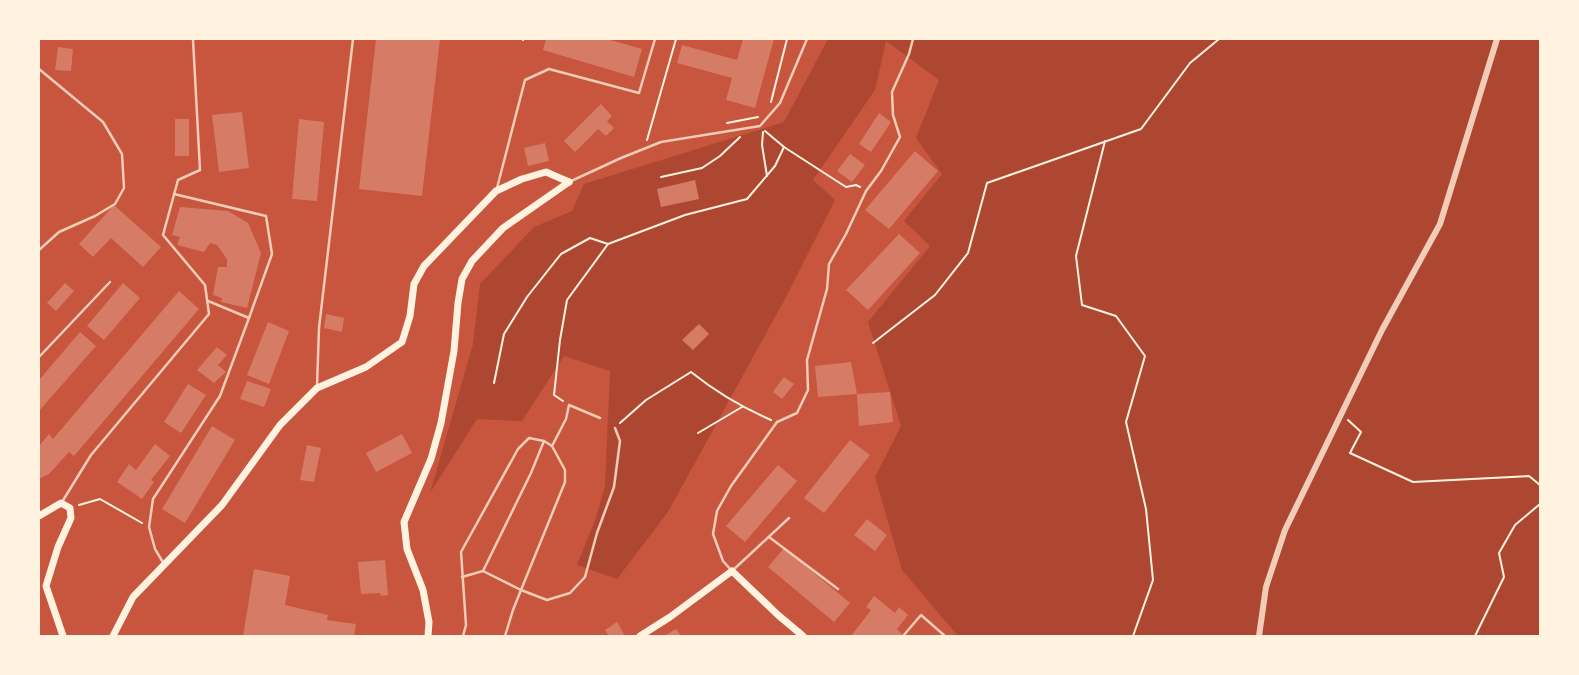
<svg xmlns="http://www.w3.org/2000/svg" width="1579" height="675" font-family="'Fira Sans Condensed',sans-serif">
<style>
.green{fill:#ae4732}
.building{fill:#d67c66}
.lines{fill:none;stroke-linecap:round;stroke-linejoin:round}
.path{stroke:#fff3e0;stroke-width:2}
.service{stroke:#f1ccb7;stroke-width:2.5}
.tertiary{stroke:#f1ccb7;stroke-width:6}
.secondary{stroke:#fff3e0;stroke-width:7}
</style>
<rect width="100%" height="100%" fill="#c8553d"/>
<polygon class="green" points="828,39 1540,39 1540,636 958,636 902,570 875,477 901,426 868,322 930,246 904,221 942,174 916,138 939,80 886,41 875,90 813,180 835,200 786,297 668,512 617,579 577,565 596,518 605,486 610,371 564,356 522,421 477,419 430,493 473,344 480,284 534,227 572,211 584,184 784,122"/>
<g class="building">
<polygon points="376,39 440,39 422,196 359,189"/>
<polygon points="546,39 607,39 642,49 634,77 543,50"/>
<polygon points="743,39 774,39 755,108 726,100 732,78 677,63 682,45 737,60"/>
<polygon points="58,47 73,49 71,71 55,70"/>
<polygon points="601,104 612,116 607,121 614,128 606,136 598,129 575,152 564,141"/>
<polygon points="242,112 249,168 219,172 212,115"/>
<polygon points="879,113 891,122 871,152 859,144"/>
<rect x="175" y="119" width="14" height="37"/>
<polygon points="299,119 324,122 317,201 292,199"/>
<polygon points="545,143 549,161 528,166 524,148"/>
<polygon points="915,151 938,171 889,229 865,210"/>
<polygon points="850,154 865,165 852,182 837,171"/>
<polygon points="695,180 699,199 661,207 657,189"/>
<polygon points="114,205 161,247 143,267 111,238 93,257 79,244"/>
<polygon points="180,207 228,211 248,223 261,253 247,308 221,302 222,298 213,295 218,267 227,267 227,259 217,245 210,243 204,252 177,245 180,237 172,235"/>
<polygon points="899,234 920,253 868,310 846,290"/>
<polygon points="65,283 74,291 56,311 47,303"/>
<polygon points="123,283 140,298 104,340 87,326"/>
<polygon points="179,291 199,309 74,456 69,452 49,474 39,479 39,446 49,434 53,439"/>
<polygon points="326,314 344,318 342,332 324,328"/>
<polygon points="268,322 289,331 269,384 247,375"/>
<polygon points="699,324 709,334 693,350 682,340"/>
<polygon points="80,332 96,346 39,411 39,380"/>
<polygon points="217,347 227,355 218,365 226,372 214,383 197,370"/>
<polygon points="851,362 857,394 818,397 815,366"/>
<polygon points="784,377 794,384 782,399 773,392"/>
<polygon points="247,381 271,389 264,407 240,399"/>
<polygon points="188,384 206,395 181,433 164,422"/>
<polygon points="890,392 893,422 859,426 857,394"/>
<polygon points="212,426 235,440 185,523 162,509"/>
<polygon points="402,434 412,453 376,472 366,453"/>
<polygon points="850,440 870,455 824,513 804,498"/>
<polygon points="155,444 170,456 151,480 154,482 142,499 117,482 129,464 136,470"/>
<polygon points="307,445 321,448 314,482 300,480"/>
<polygon points="778,465 797,481 745,542 726,526"/>
<polygon points="867,519 887,535 875,551 854,535"/>
<polygon points="784,548 850,603 834,622 768,567"/>
<polygon points="385,560 388,595 381,596 380,593 361,594 358,562"/>
<polygon points="254,569 290,576 285,605 328,615 327,620 356,624 354,636 243,636"/>
<polygon points="874,596 895,613 899,607 908,615 897,629 902,634 901,636 851,636 871,610 866,607"/>
<polygon points="617,622 625,636 609,636 605,630"/>
<polygon points="676,629 681,636 664,636"/>
</g>
<g class="lines">
<g class="path">
<polyline points="771,102 787,39"/>
<polyline points="727,123 758,117"/>
<polyline points="765,131 784,147 846,187 856,185 860,187"/>
<polyline points="763,132 762,145 767,176"/>
<polyline points="647,140 676,39"/>
<polyline points="1105,141 1076,256 1082,305 1116,316 1145,356 1126,422 1146,509 1153,580 1133,636"/>
<polyline points="661,177 702,168 720,156 740,137"/>
<polyline points="873,343 935,295 968,253 987,183 1141,129 1190,63 1219,39"/>
<polyline points="494,383 504,334 527,297 561,254 590,238 608,244"/>
<polyline points="563,401 554,395 560,340 567,300 608,244 685,215 747,199 775,166 784,147"/>
<polyline points="1348,420 1361,432 1350,453 1413,482 1529,476 1540,485"/>
<path d="M 620,423 L 646,400 L 691,372 C 716,392 741,407 771,420"/>
<polyline points="698,433 742,407"/>
<polyline points="79,505 100,499 142,523"/>
<polyline points="1475,636 1504,577 1499,553 1515,525 1540,504"/>
</g>
<g class="service">
<polyline points="523,40 523,39"/>
<polyline points="39,69 103,122 122,154 124,188 115,204 95,216 59,232 39,250"/>
<polyline points="569,182 621,158 661,142 760,126 780,103 807,39"/>
<polyline points="497,188 525,80 549,69 639,93 655,39"/>
<polyline points="174,194 266,216 272,254 249,318"/>
<polyline points="39,357 110,282"/>
<polyline points="317,386 319,328 353,39"/>
<polyline points="552,446 566,419 569,405 600,418"/>
<polyline points="62,502 91,455 209,314 205,285 163,235 178,180 200,170 193,39"/>
<polyline points="789,518 732,571 723,561 713,534 717,511 731,486 777,422 797,413 808,390 807,360 827,289 829,264 846,234 866,191 881,171 900,137 893,115 892,92 909,54 913,39"/>
<polyline points="769,537 838,589"/>
<polyline points="164,564 155,549 149,527 153,499 220,396 249,318 208,301"/>
<polyline points="483,571 521,590 513,610 505,636"/>
<polyline points="462,577 483,571 531,473 544,441"/>
<polyline points="463,636 466,625 461,552 518,449 529,438 544,441 552,446 565,470 565,482 521,590 547,600 570,593 585,577 597,533 614,487 620,441 615,428"/>
<polyline points="903,636 921,615 945,636"/>
</g>
<polyline class="tertiary" points="1259,636 1266,587 1285,530 1382,330 1440,224 1497,39"/>
<g class="secondary">
<polyline points="39,516 61,503 70,508 71,518 58,547 46,586 63,636"/>
<polyline points="113,636 133,597 222,505 280,425 317,388 366,367 402,342 410,316 414,284 424,266 496,191 522,179 546,172 569,182"/>
<polyline points="428,636 429,622 423,590 407,549 404,522 431,459 441,423 454,351 458,303 462,279 472,261 503,228 569,182"/>
<polyline points="640,636 670,617 732,571 778,615 803,636"/>
</g>
</g>
<rect width="1579" height="675" fill="none" stroke="#fff3e0" stroke-width="80"/>
</svg>
